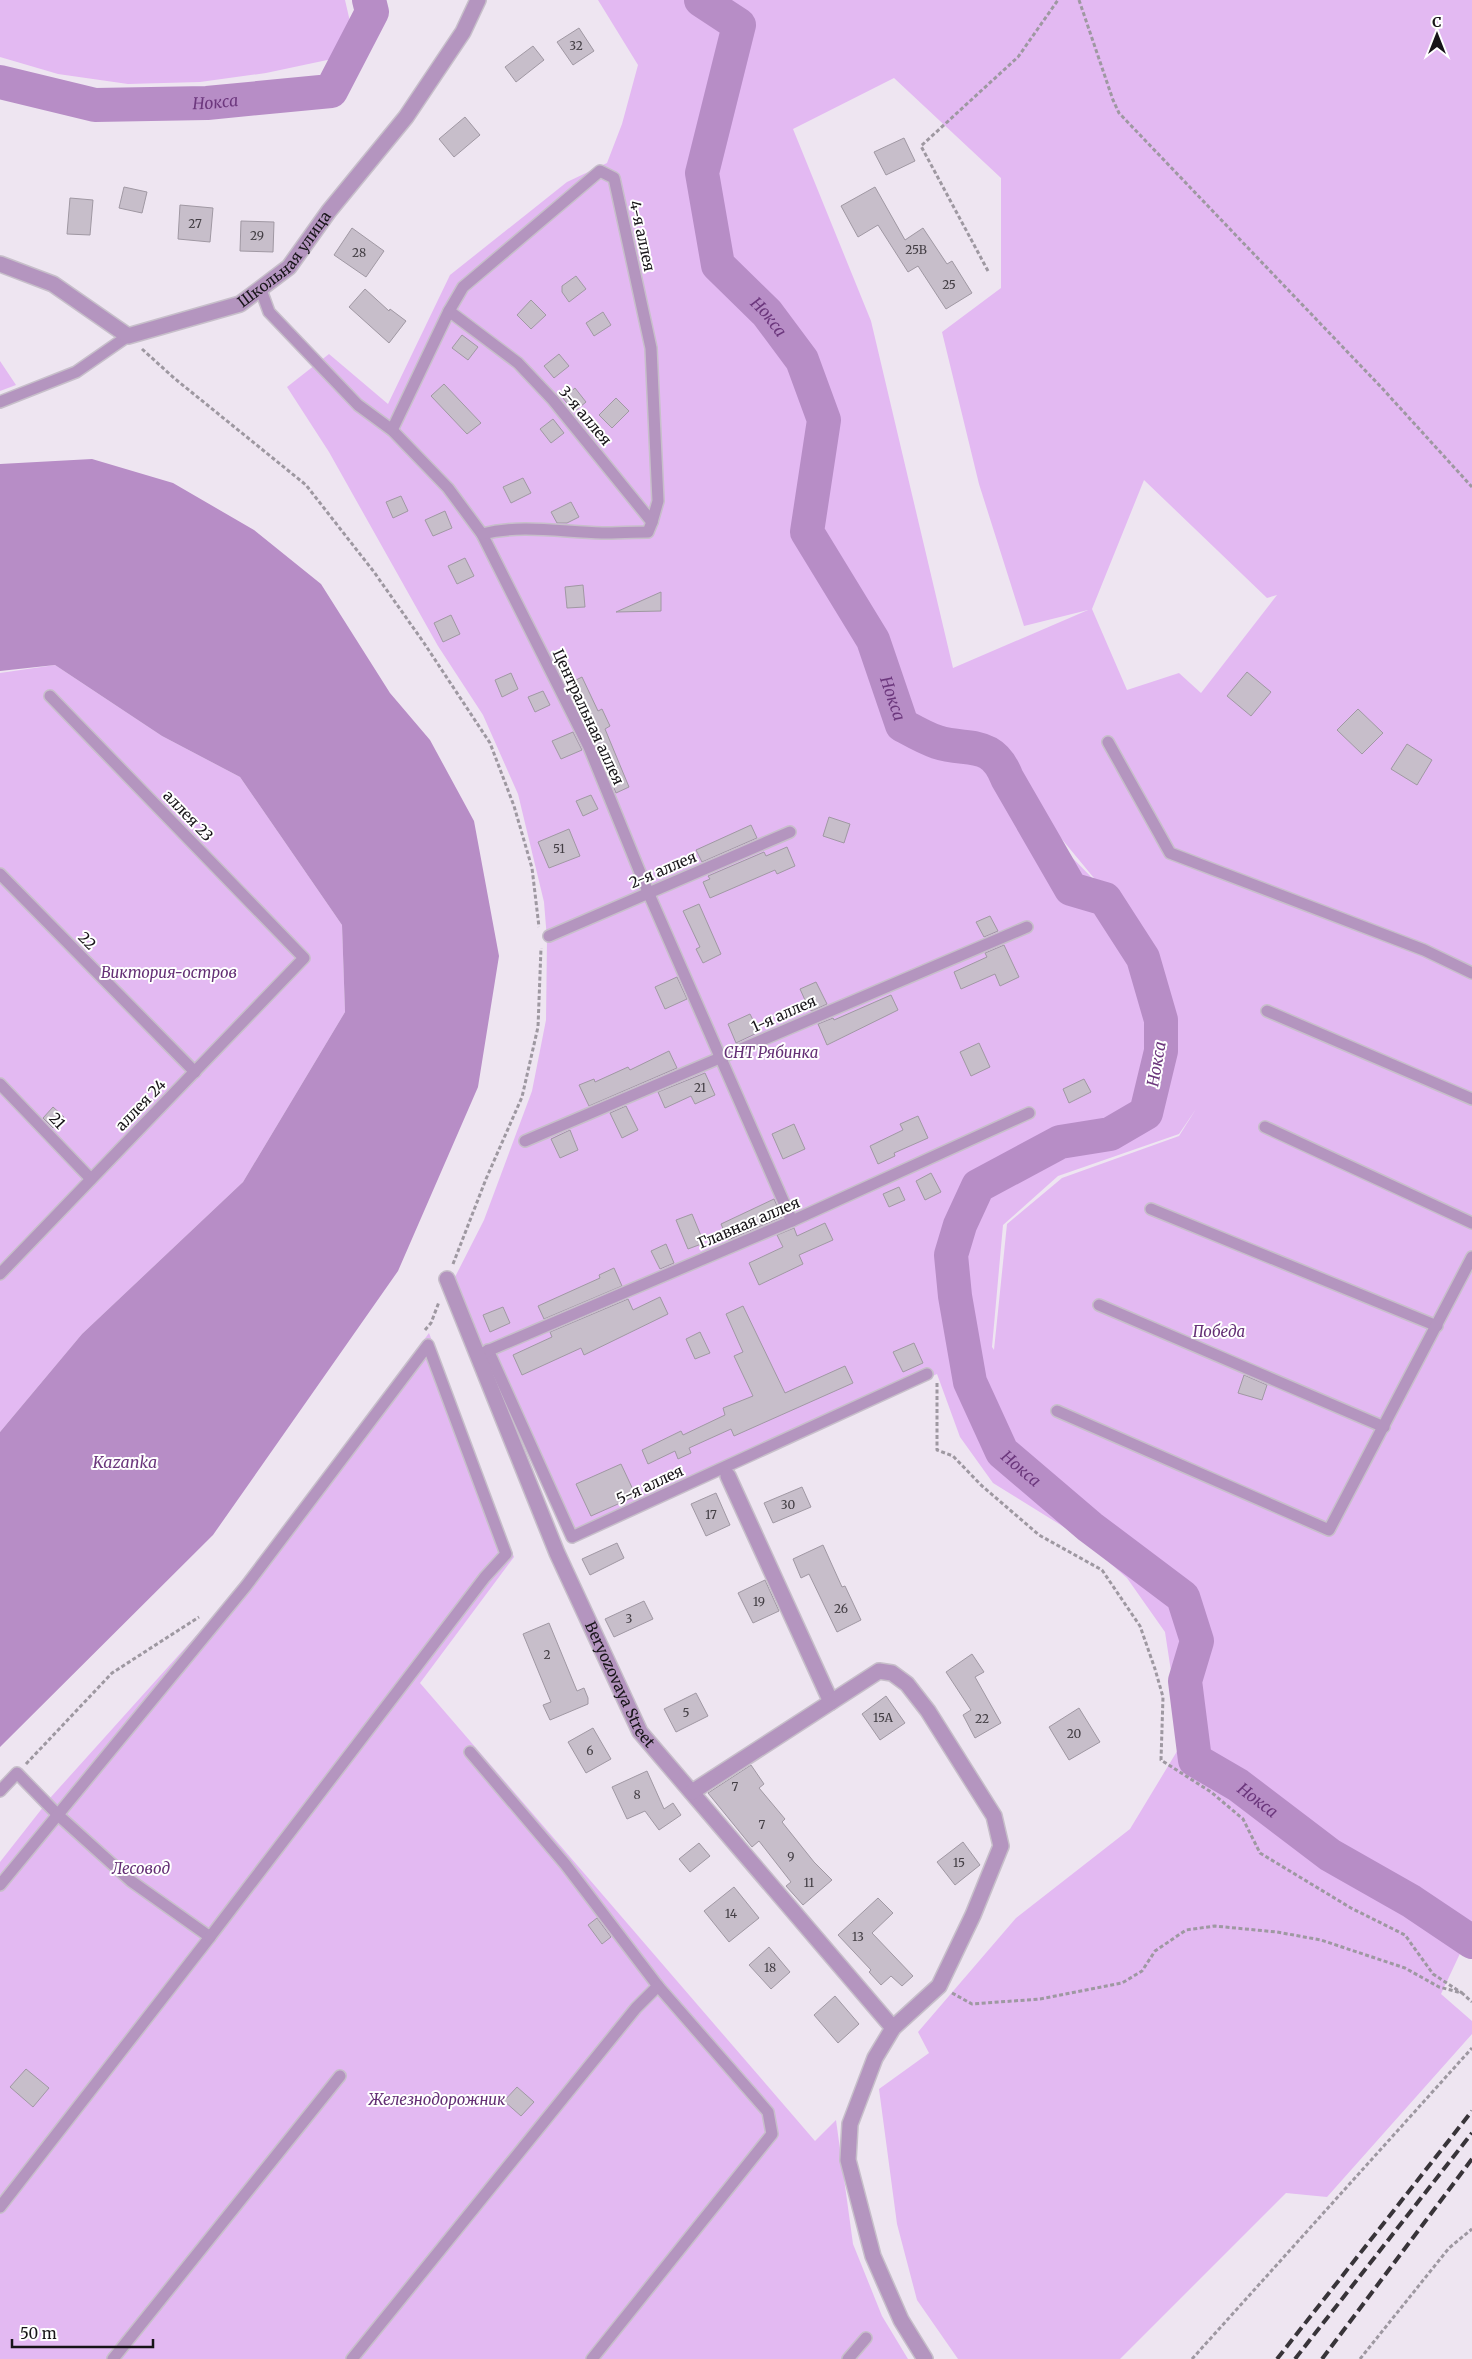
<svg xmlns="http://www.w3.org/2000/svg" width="1472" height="2359" font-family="Merriweather,serif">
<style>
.green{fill:#e3b9f2;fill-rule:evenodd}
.water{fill:#b78dc6}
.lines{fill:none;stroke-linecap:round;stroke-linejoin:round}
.river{stroke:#b78dc6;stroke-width:34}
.building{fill:#c7beca;stroke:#a098a3}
.lane-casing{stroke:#c7bfca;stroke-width:14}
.street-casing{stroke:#c7bfca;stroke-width:18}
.path{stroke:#9e98a1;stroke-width:3;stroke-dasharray:4 2.5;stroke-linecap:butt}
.lane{stroke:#b495bf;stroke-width:11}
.street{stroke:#b495bf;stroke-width:15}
.rail{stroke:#383439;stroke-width:4;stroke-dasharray:10 5;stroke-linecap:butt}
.labels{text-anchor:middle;stroke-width:4;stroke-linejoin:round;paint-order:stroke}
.number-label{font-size:12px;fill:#433e44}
.street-label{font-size:15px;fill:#171418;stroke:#fff}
.park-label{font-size:15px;font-style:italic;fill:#642f75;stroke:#fff}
.water-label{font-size:16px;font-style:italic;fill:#6c377d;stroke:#fff}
</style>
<rect width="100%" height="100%" fill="#eee5f1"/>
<g class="green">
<polygon points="0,0 345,0 351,26 332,59 266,73 200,82 128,84 58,74 0,57"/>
<path d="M 598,0 L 1472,0 L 1472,1928 L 1441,1994 L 1472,2021 L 1472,2034 L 1327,2197 L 1286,2193 L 1120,2359 L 958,2359 L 917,2300 L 897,2224 L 879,2089 L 929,2053 L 918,2032 L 1016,1918 L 1130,1829 L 1182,1743 L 1165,1632 L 1127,1578 L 1080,1537 L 993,1483 L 960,1437 L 937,1374 L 571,1543 L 484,1351 L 454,1279 L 484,1220 L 532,1091 L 546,1020 L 547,939 L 544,902 L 518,794 L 483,715 L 438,646 L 329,452 L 287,387 L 329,354 L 388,404 L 450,275 L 567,182 L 607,163 L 622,124 L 638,65 ZM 894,78 L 1001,178 L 1001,288 L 942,332 L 979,484 L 1024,626 L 1088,610 L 953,668 L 871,321 L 793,129 ZM 1144,480 L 1267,598 L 1277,595 L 1201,693 L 1179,673 L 1127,690 L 1092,609 ZM 993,737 L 1051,826 L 1103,889 L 1050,835 ZM 1196,1109 L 1179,1136 L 1062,1178 L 1007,1224 L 994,1350 L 992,1347 L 1003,1225 L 1058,1176 L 1179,1134 Z"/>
<polygon points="0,361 16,385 0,391"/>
<polygon points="55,665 162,736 240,777 342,925 345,1012 243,1182 82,1334 0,1432 0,673"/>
<polygon points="429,1333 514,1557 420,1683 815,2141 836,2120 853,2244 882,2316 908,2359 0,2359 0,1862 51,1797 249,1577"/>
</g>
<polygon class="water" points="92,459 173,483 254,530 321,584 390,693 430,740 474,821 499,956 478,1087 398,1271 213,1535 0,1747 0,1432 82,1334 243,1182 345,1012 342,925 240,777 162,736 55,665 0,671 0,464"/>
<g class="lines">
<g class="river">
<path id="s1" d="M 701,0 L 739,25 L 702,173 L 718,265 L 767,313 L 802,360 L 824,420 L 807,532 L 873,640 L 902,725 C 913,731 925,738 937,742 C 969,752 992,739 1007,778 L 1071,889 L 1105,899 L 1143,958 L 1161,1020 L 1161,1051 L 1146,1113 L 1110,1134 L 1060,1142 L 978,1186 L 960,1225 L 951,1255 L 955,1296 L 970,1382 L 1002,1452 L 1090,1527 L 1183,1597 L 1197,1641 L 1185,1681 L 1195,1760 L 1238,1785 L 1330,1855 L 1411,1901 L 1472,1942"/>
<path id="s2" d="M 0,82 L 95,105 L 207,103 L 331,91 L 372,12 L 369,0"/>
</g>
</g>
<g class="building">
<polygon points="579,28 594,51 573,65 557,42"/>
<polygon points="533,46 544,60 516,82 505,67"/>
<polygon points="465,117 480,135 454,157 439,139"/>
<polygon points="904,138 915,161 886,175 874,152"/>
<polygon points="124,187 147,192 142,213 119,208"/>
<polygon points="875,187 905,240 923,228 947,264 952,261 972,293 946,309 918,266 908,272 878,225 858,237 841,206"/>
<polygon points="70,198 93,200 90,235 67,234"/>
<polygon points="180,205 213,208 210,242 178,239"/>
<polygon points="241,221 274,222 273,252 240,251"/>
<polygon points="352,228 384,251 366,277 334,255"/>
<polygon points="576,276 586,289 569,302 562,292 562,286"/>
<polygon points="365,289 389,311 390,309 406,321 389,343 349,307"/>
<polygon points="531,300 546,315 531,329 517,315"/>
<polygon points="603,312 611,325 594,336 586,323"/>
<polygon points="462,335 478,347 468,360 452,348"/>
<polygon points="559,354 569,366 554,378 544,366"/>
<polygon points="444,384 481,423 467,434 431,396"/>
<polygon points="575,388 586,402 574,412 563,398"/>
<polygon points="616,398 629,411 612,428 599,415"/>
<polygon points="553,419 564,433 551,443 540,429"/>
<polygon points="523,478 531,493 511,503 503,487"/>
<polygon points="401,496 408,511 393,518 386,502"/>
<polygon points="571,502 579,517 567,523 557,523 551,512"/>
<polygon points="445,511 452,528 433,536 425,520"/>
<polygon points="465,558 474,576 457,584 448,566"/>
<polygon points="583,585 585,607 567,608 565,587"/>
<polygon points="661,592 661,611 616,612"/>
<polygon points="451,615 460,634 443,642 434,623"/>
<polygon points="1247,672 1271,692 1251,716 1227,696"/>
<polygon points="511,673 518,689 502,697 495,680"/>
<polygon points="582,677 598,711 602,709 610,726 605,729 629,787 616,793 596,744 566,685"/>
<polygon points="543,691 550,705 535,712 528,697"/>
<polygon points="1358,709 1383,733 1362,754 1337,730"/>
<polygon points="573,732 582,750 561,759 552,741"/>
<polygon points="1407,744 1432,760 1417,785 1391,769"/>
<polygon points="591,795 598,809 583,816 576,801"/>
<polygon points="829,817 850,824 844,843 823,836"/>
<polygon points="751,825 757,838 702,862 696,850"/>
<polygon points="569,829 580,856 549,868 538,842"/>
<polygon points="787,847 795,866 777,874 775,870 710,898 703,882 710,879 708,876 764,852 766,856"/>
<polygon points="699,904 721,954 703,963 696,949 700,947 683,911"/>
<polygon points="990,916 998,931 984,937 976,922"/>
<polygon points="1004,945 1019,977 1000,986 995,974 961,989 954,972 987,957 985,953"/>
<polygon points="677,977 687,999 665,1009 655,987"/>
<polygon points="816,982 827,1004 812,1011 809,1009 800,989"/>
<polygon points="891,995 898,1010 827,1045 818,1024 833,1018 834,1020"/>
<polygon points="750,1014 759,1032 736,1043 728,1024"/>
<polygon points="979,1043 990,1067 971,1076 960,1052"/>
<polygon points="669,1051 677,1068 589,1106 579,1085 594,1079 595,1082 628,1067 630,1070"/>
<polygon points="705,1073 715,1095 695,1104 691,1096 665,1108 658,1092"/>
<polygon points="1084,1079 1091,1092 1069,1103 1063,1089"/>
<polygon points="626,1106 638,1130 622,1138 610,1113"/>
<polygon points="53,1107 64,1117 53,1128 43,1118"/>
<polygon points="918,1116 928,1138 894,1153 895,1156 878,1164 870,1146 903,1130 900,1124"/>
<polygon points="794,1124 805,1149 783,1159 772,1134"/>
<polygon points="570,1130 578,1150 560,1158 551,1139"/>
<polygon points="931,1173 941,1192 925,1200 916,1181"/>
<polygon points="899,1187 905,1200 889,1207 883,1194"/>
<polygon points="774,1199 782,1217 728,1240 721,1224"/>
<polygon points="692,1214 704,1243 688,1249 676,1220"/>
<polygon points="825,1223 833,1240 799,1255 803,1264 759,1285 749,1263 783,1247 777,1235 794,1228 797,1236"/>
<polygon points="666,1244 674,1263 660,1269 651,1251"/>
<polygon points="614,1268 622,1286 544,1319 538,1306 600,1278 599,1275"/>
<polygon points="660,1297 668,1314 584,1355 581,1348 522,1375 513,1355 552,1337 550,1332 628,1299 633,1310"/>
<polygon points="743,1306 785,1393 845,1366 853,1383 734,1436 731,1429 689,1448 691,1453 678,1459 675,1451 648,1464 642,1450 681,1431 683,1435 725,1415 723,1408 753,1396 734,1356 743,1352 726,1314"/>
<polygon points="503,1307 510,1323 490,1332 483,1315"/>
<polygon points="700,1332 710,1353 695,1359 686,1339"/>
<polygon points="914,1343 923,1363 903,1372 893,1352"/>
<polygon points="1244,1375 1267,1385 1262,1400 1238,1393"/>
<polygon points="621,1464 636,1496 591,1516 576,1484"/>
<polygon points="802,1487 811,1507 773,1523 764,1503"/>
<polygon points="716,1493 730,1525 706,1536 691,1504"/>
<polygon points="617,1543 624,1558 590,1575 582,1559"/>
<polygon points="823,1545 842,1587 845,1586 861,1620 837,1632 809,1574 801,1578 793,1559"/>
<polygon points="765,1580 779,1611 753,1623 738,1593"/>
<polygon points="644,1601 653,1619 614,1637 605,1619"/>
<polygon points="549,1623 577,1691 584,1688 588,1698 588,1704 550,1720 543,1705 551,1702 523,1634"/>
<polygon points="972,1654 984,1672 975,1677 1001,1723 975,1738 963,1715 971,1710 946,1672"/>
<polygon points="696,1693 708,1716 676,1732 664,1709"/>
<polygon points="886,1696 905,1723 880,1740 862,1714"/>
<polygon points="1079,1708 1100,1742 1069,1760 1049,1727"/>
<polygon points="593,1728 611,1759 586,1773 568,1742"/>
<polygon points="751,1765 764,1784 759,1788 785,1819 782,1822 814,1862 832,1880 803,1905 786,1886 791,1882 759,1841 752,1847 708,1793"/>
<polygon points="647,1771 664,1809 673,1803 681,1815 659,1830 645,1811 627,1819 612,1787"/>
<polygon points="963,1842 980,1865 955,1885 937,1862"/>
<polygon points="699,1843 710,1856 690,1872 679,1859"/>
<polygon points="734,1887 759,1918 729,1942 704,1911"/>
<polygon points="878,1898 893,1913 872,1933 913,1976 902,1986 891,1976 881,1985 869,1972 871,1970 838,1935"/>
<polygon points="597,1918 611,1937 602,1944 588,1925"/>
<polygon points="769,1947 790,1972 771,1989 749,1965"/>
<polygon points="835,1996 859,2024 838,2043 814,2015"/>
<polygon points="26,2069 49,2088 33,2107 10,2087"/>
<polygon points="517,2087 534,2102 521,2116 504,2101"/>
</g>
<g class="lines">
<defs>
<g id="lane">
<polyline points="261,290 269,312 358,405 392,430 448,488 482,534 589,747 648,892 792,1221"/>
<polyline points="449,311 463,287 600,171 614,178 651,348 658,501 652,522"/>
<polyline points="0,402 76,372 128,336"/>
<path d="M 392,430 L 449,311 L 518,363 L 553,400 L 652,522 L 648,532 C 633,532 617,533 602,533 C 561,532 522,524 482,534"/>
<polyline points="1108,742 1170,853 1424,950 1472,973"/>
<polyline points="0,874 195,1072"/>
<polyline points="549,936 790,832"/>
<polyline points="1267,1011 1472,1099"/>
<polyline points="0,1084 91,1179"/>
<polyline points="1265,1127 1472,1223"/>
<polyline points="525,1141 1027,927"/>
<polyline points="1151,1209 1437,1326"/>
<polyline points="0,1274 304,958 50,696"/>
<polyline points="1099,1305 1384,1427"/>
<polyline points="488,1350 572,1537 927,1374"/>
<polyline points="478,1355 792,1221 1029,1113"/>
<polyline points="1057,1411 1329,1530 1472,1257"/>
<polyline points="470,1752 565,1864 658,1986 768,2112 772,2134 592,2359"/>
<polyline points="0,1791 17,1773 58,1815 131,1881 210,1937 0,2207"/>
<polyline points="0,1885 246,1586 428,1345 506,1554 485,1577 210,1937"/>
<polyline points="113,2359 340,2076"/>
<polyline points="352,2359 636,2008 658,1986"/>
<polyline points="848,2359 866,2338"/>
</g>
<g id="street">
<path id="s3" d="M 0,264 L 53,284 L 128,336 L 240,304 L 289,267 L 329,211 L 406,117 L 463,32 L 478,0"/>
<path id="s4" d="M 447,1279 L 557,1553 L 640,1732 L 893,2028"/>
<polyline points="728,1476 831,1702"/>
<polyline points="692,1792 879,1671 892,1673 907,1684 928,1711 994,1816 1001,1846 973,1915 939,1986 893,2028 875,2058 850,2124 848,2160 873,2256 901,2320 925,2359"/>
</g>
</defs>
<use href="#lane" class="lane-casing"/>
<use href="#street" class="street-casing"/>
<g class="path">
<polyline points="1079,0 1113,100 1119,113 1381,387 1472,487"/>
<polyline points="988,271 921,146 1018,57 1058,0"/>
<polyline points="142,349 174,378 306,485 374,572 424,643 490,743 514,806 532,868 539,927"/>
<polyline points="453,1264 486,1179 522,1097 538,1027 541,948"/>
<polyline points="425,1330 431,1323 439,1302"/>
<polyline points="937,1383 937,1450 953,1456 981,1485 1039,1535 1102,1570 1140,1626 1155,1669 1163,1697 1161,1760 1211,1792 1243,1819 1260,1853 1351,1908 1405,1935 1433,1974 1462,1993"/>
<polyline points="26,1764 112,1673 199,1617"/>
<polyline points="952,1993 972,2004 1040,1999 1122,1983 1142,1971 1155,1951 1186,1930 1215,1926 1277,1932 1321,1940 1405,1968 1439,1987 1462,1993 1472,2002"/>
<polyline points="1192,2359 1472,2048"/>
<polyline points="1360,2359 1449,2248 1472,2229"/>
</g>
<use href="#lane" class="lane"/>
<use href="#street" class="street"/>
<g class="rail">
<polyline points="1277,2359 1472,2111"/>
<polyline points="1295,2359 1472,2133"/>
<polyline points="1322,2359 1472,2159"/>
</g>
</g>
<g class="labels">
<g class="number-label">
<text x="576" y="50">32</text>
<text x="195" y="228">27</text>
<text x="257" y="240">29</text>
<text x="916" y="254">25В</text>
<text x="359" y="257">28</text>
<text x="949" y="289">25</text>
<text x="559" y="853">51</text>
<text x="700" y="1092">21</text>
<text x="788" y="1509">30</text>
<text x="711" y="1519">17</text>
<text x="759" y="1606">19</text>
<text x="841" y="1613">26</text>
<text x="629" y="1623">3</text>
<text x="547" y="1659">2</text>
<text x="686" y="1717">5</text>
<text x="883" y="1722">15А</text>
<text x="982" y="1723">22</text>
<text x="1074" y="1738">20</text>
<text x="590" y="1755">6</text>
<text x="735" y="1791">7</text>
<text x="637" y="1799">8</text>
<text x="762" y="1829">7</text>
<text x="791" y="1861">9</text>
<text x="959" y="1867">15</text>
<text x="809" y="1887">11</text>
<text x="731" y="1918">14</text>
<text x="858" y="1941">13</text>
<text x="770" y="1972">18</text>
</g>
<g class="street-label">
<text transform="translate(642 236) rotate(78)" y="5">4-я аллея</text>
<text dy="5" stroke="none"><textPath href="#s3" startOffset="328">Школьная улица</textPath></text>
<text transform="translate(585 416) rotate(50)" y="5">3-я аллея</text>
<text transform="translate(588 717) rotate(65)" y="5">Центральная аллея</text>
<text transform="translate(188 816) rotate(46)" y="5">аллея 23</text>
<text transform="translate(663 870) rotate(-23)" y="5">2-я аллея</text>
<text transform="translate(87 941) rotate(45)" y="5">22</text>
<text transform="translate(784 1014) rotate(-24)" y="5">1-я аллея</text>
<text transform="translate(141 1105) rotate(-46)" y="5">аллея 24</text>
<text transform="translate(57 1121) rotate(47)" y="5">21</text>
<text transform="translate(749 1223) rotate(-23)" y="5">Главная аллея</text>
<text transform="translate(650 1485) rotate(-25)" y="5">5-я аллея</text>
<text dy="5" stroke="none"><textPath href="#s4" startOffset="441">Beryozovaya Street</textPath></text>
</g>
<g class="park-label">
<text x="169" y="978">Виктория-остров</text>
<text x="771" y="1058">СНТ Рябинка</text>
<text x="1219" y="1337">Победа</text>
<text x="141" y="1874">Лесовод</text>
<text x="437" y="2105">Железнодорожник</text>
</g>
<g class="water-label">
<text dy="6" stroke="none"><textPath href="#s2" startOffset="218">Нокса</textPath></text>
<text dy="6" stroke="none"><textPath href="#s1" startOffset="364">Нокса</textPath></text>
<text dy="6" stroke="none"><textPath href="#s1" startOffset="784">Нокса</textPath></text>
<text transform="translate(1156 1064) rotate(-80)" y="6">Нокса</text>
<text x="125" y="1468">Kazanka</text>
<text dy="6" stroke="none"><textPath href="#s1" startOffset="1819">Нокса</textPath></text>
<text dy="6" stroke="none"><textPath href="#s1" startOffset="2268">Нокса</textPath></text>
</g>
</g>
<g transform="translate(1437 35)" stroke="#ffffff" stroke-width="4" paint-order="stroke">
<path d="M0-4L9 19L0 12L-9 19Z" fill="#171418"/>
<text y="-8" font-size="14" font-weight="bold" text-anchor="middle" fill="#171418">С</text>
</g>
<path d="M12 2339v8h141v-8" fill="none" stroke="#171418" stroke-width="2.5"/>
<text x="20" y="2339" font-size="15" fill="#171418" stroke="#ffffff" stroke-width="4" paint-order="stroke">50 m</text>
</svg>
